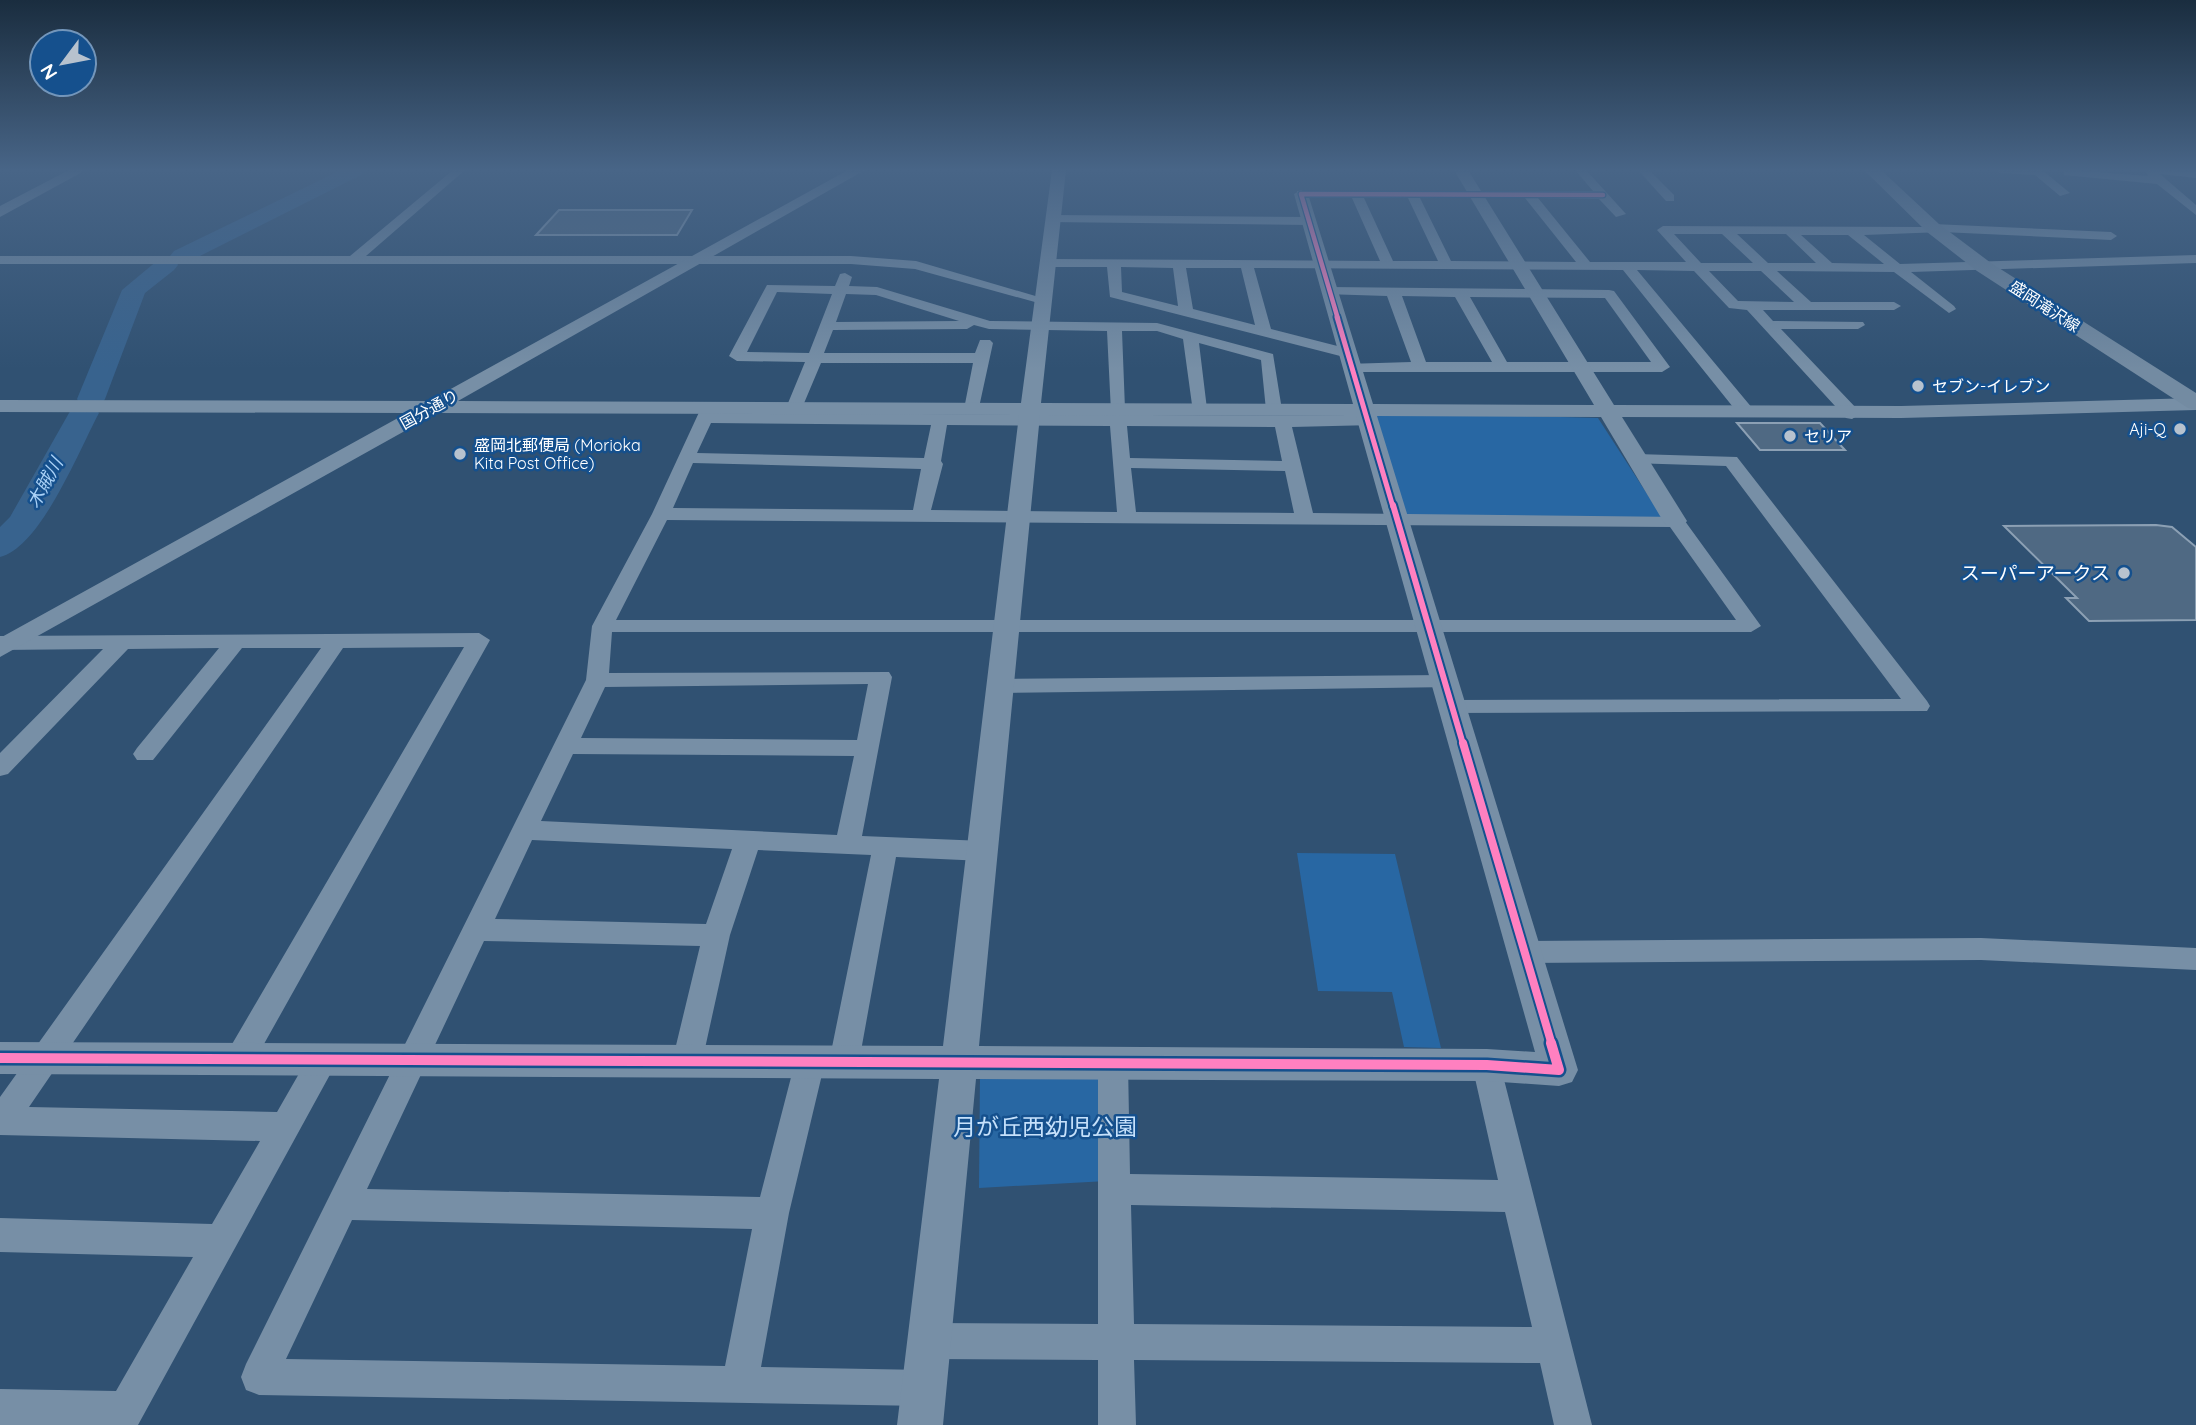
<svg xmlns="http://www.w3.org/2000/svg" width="2196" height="1425" font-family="Quicksand,'Noto Sans JP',sans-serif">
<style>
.green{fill:#2867a3}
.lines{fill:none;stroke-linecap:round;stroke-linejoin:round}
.river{fill:#38638e;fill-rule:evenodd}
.building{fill:#4f6983;stroke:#8ca0b4;stroke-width:2}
.minor{fill:#778fa6;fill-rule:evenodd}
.tertiary{fill:#778fa6;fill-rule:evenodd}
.secondary{fill:#738ba2;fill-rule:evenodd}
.cycleway-far4-casing{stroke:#15508d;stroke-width:7}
.cycleway-far3-casing{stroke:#15508d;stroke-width:9}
.cycleway-far2-casing{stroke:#15508d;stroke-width:10}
.cycleway-far1-casing{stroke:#15508d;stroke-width:12}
.cycleway-casing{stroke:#15508d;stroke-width:15}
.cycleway-far4{stroke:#ff80c0;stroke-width:4.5}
.cycleway-far3{stroke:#ff80c0;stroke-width:5}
.cycleway-far2{stroke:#ff80c0;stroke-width:6}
.cycleway-far1{stroke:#ff80c0;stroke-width:8}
.cycleway{stroke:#ff80c0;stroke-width:10}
.poi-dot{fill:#b7c2ce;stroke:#15508d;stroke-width:2.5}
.labels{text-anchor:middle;stroke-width:5;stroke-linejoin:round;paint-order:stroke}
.far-street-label{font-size:16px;fill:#fff;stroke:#15508d}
.far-poi-label{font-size:16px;fill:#fff;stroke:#15508d;text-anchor:start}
.far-water-label{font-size:18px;font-style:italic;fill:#abd2f7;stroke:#15508d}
.poi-label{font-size:19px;fill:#fff;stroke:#15508d;text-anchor:end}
.near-park-label{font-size:23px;fill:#c6e1fb;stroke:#15508d}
</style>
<rect width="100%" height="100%" fill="#305172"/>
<g class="green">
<polygon points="1371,412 1598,418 1662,517 1406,520"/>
<polygon points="1297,853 1395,854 1441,1048 1404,1047 1392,992 1318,991"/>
<polygon points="1103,1070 1107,1181 979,1188 980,1074"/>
</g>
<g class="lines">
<path class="river" d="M 341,170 L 366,170 L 363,174 L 190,261 L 176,261 L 178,265 L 174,270 L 145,293 L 105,399 L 101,405 L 94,407 L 99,413 C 79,450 41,547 0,557 L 0,527 L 10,517 L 69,413 L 74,407 L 81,405 L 77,399 L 122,290 L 158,260 L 173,259 L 170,256 L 174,251 Z"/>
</g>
<g class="building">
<polygon points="559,210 692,210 677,235 536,235"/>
<polygon points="1737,423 1820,423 1845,450 1760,450"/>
<polygon points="2156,525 2172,527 2196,547 2196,620 2089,621 2066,598 2077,598 2004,526"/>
</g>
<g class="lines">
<g class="minor">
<polygon points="453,170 465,170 366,256 851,256 916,261 1049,300 1042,304 915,269 851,264 0,264 0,256 350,256"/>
<path d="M 1575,170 L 1586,170 L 1626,214 L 1616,217 L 1599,199 L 1538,198 L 1590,262 L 1686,262 L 1657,230 L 1663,226 L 1927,227 L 1933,224 L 2111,232 L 2117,236 L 2111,240 L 1942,232 L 1864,235 L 1900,264 L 2196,255 L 2196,263 L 1911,272 L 1954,306 L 1956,309 L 1949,313 L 1894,272 L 1777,271 L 1811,302 L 1894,302 L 1901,306 L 1894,310 L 1763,310 L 1773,321 L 1863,322 L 1865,325 L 1858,329 L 1781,329 L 1858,410 L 1860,414 L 1852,419 L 1846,418 L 1747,310 L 1729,308 L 1694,271 L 1637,270 L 1753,409 L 1753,417 L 1741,417 L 1623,270 L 1254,268 L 1271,329 L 1353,350 L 1353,356 L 1348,358 L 1110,297 L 1107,267 L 1047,267 L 1040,263 L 1047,259 L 1380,261 L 1352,198 L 1301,198 L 1297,197 L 1297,191 L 1593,191 ZM 1364,198 L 1408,198 L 1438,261 L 1393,261 ZM 1420,198 L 1525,198 L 1576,262 L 1451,261 ZM 1674,234 L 1722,234 L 1753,263 L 1701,263 ZM 1737,234 L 1786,234 L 1816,263 L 1768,263 ZM 1801,235 L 1848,235 L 1884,264 L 1832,263 ZM 1121,267 L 1173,268 L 1178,306 L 1122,292 ZM 1186,268 L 1241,268 L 1255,325 L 1193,309 ZM 1709,271 L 1761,271 L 1794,302 L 1738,301 Z"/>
<polygon points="1638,170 1649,170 1674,195 1674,201 1666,201"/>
<polygon points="1994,170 2042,170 2070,193 2060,196 2035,175 2000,173"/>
<polygon points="2069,170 2148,176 2146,170 2196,172 2196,178 2160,174 2196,205 2196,215 2157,184 2064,175 2064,171"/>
<polygon points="1053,215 1309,217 1315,221 1309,225 1049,222 1049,216"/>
<path d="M 845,273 L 852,277 L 849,286 L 877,287 L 990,321 L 1157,323 L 1273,354 L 1282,410 L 1274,415 L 1266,410 L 1261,360 L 1199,343 L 1207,409 L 1199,414 L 1193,412 L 1183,339 L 1157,331 L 1122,331 L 1125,409 L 1117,414 L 1111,412 L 1107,331 L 989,329 L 974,325 L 967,329 L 833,330 L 824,353 L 975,353 L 980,340 L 990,340 L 993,343 L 978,412 L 972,414 L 964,409 L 973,363 L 821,363 L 802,408 L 800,411 L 788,411 L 786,408 L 805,362 L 737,361 L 729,356 L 767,285 L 835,286 L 840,274 ZM 777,292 L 832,294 L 809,353 L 747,352 ZM 846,294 L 876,295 L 959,321 L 836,322 Z"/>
<path d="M 1329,287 L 1609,290 L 1614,291 L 1670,367 L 1662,372 L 1352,372 L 1344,367 L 1346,364 L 1411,362 L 1387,296 L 1324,294 L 1322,291 ZM 1402,296 L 1455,297 L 1492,362 L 1426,362 ZM 1470,297 L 1605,298 L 1651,362 L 1507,362 Z"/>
<path d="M 709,403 L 717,408 L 715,413 L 1368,416 L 1374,417 L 1374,425 L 1292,427 L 1313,513 L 1682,517 L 1761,626 L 1751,632 L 612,632 L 609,673 L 889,672 L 892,677 L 862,836 L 984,841 L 993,844 L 997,851 L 993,858 L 984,861 L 896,857 L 859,1062 L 855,1071 L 844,1075 L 833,1071 L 829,1062 L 871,855 L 758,850 L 730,935 L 702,1062 L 698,1071 L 687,1075 L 676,1071 L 672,1062 L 700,946 L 484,941 L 367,1189 L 760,1197 L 795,1062 L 799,1053 L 810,1049 L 821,1053 L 825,1062 L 789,1213 L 761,1367 L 924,1370 L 937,1375 L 942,1388 L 937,1401 L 924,1406 L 259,1395 L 246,1390 L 241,1377 L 246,1364 L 586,680 L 592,626 L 652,514 L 701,408 ZM 711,423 L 931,425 L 924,458 L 697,453 ZM 947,425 L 1110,426 L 1117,512 L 931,510 L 943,464 L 941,461 ZM 1127,426 L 1275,427 L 1282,461 L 1130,458 ZM 693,463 L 921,469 L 913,510 L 673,508 ZM 1131,468 L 1285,471 L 1294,513 L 1136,512 ZM 667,520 L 1670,527 L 1736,620 L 616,620 ZM 868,684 L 857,740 L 581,738 L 605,687 ZM 573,754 L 854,756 L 837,835 L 541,821 ZM 532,840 L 732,849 L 706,924 L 495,919 ZM 352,1220 L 752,1229 L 725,1366 L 286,1359 Z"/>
<polygon points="1636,454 1737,457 1927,701 1930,706 1927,711 1444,713 1441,708 1444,703 1452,700 1901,699 1726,466 1630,463 1627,459"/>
<polygon points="479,633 490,640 250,1069 239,1073 228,1069 224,1060 228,1051 464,647 343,648 29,1107 277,1112 312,1051 323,1047 334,1051 338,1060 138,1425 0,1425 0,1389 116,1391 193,1257 0,1252 0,1218 212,1224 260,1141 0,1135 0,1097 321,648 242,648 153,760 137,760 133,754 137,748 219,648 128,649 8,774 0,776 0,753 103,649 0,650 0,636"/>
<polygon points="1445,675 1453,677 1456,682 1453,687 1001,693 993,691 990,686 993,681 1001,679"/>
<polygon points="1981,938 2196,948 2196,970 1981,960 1524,963 1514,960 1510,952 1514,944 1524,941"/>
<path d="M 1113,1050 L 1124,1054 L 1128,1063 L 1130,1174 L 1498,1180 L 1472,1065 L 1476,1056 L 1487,1052 L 1498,1056 L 1592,1425 L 1554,1425 L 1540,1363 L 1134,1360 L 1136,1425 L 1098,1425 L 1098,1360 L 930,1359 L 917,1354 L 912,1341 L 917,1328 L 930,1323 L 1098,1324 L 1098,1063 L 1102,1054 ZM 1131,1205 L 1505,1212 L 1532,1327 L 1134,1324 Z"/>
</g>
<g class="tertiary">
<polygon points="69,170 86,170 0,217 0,206"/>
<path d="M 848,170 L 865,170 L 458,401 L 1021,403 L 1052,170 L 1066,170 L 1041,403 L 1353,404 L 1294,194 L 1301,190 L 1308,194 L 1373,404 L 1594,405 L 1454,170 L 1468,170 L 1614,405 L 1901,406 L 2196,398 L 2196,410 L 1901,418 L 1622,417 L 1687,521 L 1683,526 L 1667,526 L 1663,521 L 1601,417 L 1377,416 L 1578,1070 L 1572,1082 L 1559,1086 L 1487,1081 L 976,1079 L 943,1425 L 897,1425 L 939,1079 L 0,1074 L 0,1042 L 943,1046 L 1019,415 L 437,413 L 0,657 L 0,638 L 407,413 L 0,412 L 0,400 L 429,401 ZM 1040,415 L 1356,416 L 1535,1052 L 1487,1049 L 979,1046 Z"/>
</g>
<polygon class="secondary" points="1864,170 1881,170 1939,224 1991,263 2196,393 2196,410 2188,408 1977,271 1927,232"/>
<defs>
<polyline id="cycleway-far4" points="1338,319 1301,194 1603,195"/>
<polyline id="cycleway-far3" points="1337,317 1393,507"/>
<polyline id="cycleway-far2" points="1393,505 1463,744"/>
<polyline id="cycleway-far1" points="1463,743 1552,1045"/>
<polyline id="cycleway" points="0,1058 1487,1065 1559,1070 1551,1043"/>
</defs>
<use href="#cycleway-far4" class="cycleway-far4-casing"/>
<use href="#cycleway-far3" class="cycleway-far3-casing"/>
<use href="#cycleway-far2" class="cycleway-far2-casing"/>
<use href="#cycleway-far1" class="cycleway-far1-casing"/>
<use href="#cycleway" class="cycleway-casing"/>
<use href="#cycleway-far4" class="cycleway-far4"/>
<use href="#cycleway-far3" class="cycleway-far3"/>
<use href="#cycleway-far2" class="cycleway-far2"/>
<use href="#cycleway-far1" class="cycleway-far1"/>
<use href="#cycleway" class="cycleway"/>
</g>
<linearGradient id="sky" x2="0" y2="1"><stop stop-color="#1a2d3f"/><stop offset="0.46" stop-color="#486587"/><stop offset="1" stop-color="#486587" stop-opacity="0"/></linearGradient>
<rect width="2196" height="369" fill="url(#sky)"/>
<g class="poi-dot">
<circle cx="1918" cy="386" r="7"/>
<circle cx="2180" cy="429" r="7"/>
<circle cx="1790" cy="436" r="7"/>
<circle cx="460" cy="454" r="7"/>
<circle cx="2124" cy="573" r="7"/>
</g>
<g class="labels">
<g class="far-street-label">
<text transform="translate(2045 306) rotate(33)" y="6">盛岡滝沢線</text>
<text transform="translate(429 409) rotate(-29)" y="6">国分通り</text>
</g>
<g class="far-poi-label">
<text x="1932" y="392">セブン-イレブン</text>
<text x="2166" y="435" text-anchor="end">Aji-Q</text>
<text x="1804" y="442">セリア</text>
<text x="474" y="451">盛岡北郵便局 (Morioka<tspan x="474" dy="18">Kita Post Office)</tspan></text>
</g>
<g class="far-water-label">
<text transform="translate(45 483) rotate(-61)" y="6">木賊川</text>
</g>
<g class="poi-label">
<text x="2110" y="580">スーパーアークス</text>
</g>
<g class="near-park-label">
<text x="1045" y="1135">月が丘西幼児公園</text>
</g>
</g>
<g transform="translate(63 63) rotate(238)"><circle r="33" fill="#15508d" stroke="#7396bb" stroke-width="2"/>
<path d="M0-5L12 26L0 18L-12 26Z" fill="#b7c2ce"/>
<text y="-10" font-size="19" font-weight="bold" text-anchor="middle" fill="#ffffff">N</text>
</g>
</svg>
